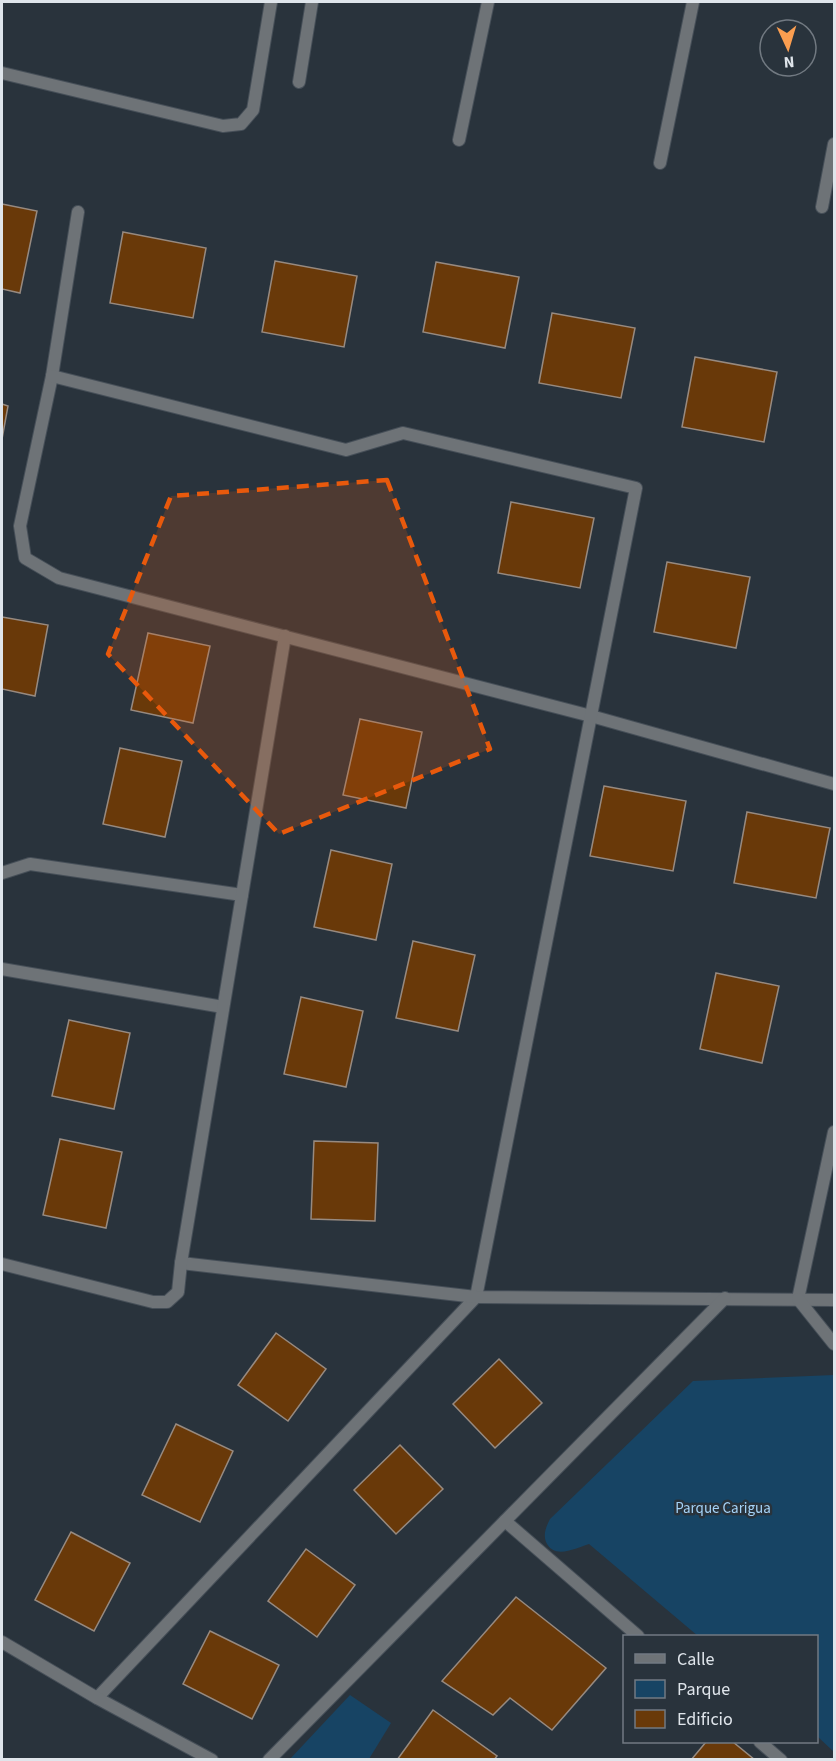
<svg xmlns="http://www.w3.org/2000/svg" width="836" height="1761" font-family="'Source Sans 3',sans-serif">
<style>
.green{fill:#174464}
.building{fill:#693909;stroke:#978a80;stroke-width:1.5}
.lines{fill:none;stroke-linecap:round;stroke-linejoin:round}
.lane-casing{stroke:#464f58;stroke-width:14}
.street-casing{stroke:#464f58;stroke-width:14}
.lane{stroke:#6e7377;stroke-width:12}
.street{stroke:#6e7377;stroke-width:12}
.marked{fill:#e8590c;fill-opacity:0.2;stroke:#e8590c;stroke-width:4.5;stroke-dasharray:12 8;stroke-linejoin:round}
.labels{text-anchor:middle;stroke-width:5;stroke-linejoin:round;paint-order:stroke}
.park-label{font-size:15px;fill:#a5d3f8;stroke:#29333c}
</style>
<rect width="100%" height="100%" fill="#29333c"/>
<g class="green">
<path d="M 834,1375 L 834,1752 L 817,1736 L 816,1636 L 698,1636 L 589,1544 C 576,1548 554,1560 546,1542 C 543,1534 546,1527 550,1519 L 693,1381 Z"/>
<polygon points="350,1695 391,1723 369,1759 290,1759"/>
</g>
<g class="building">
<polygon points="2,204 37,211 20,293 2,289"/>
<polygon points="123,232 206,248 193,318 110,303"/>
<polygon points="275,261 357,276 344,347 262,332"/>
<polygon points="436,262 519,277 505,348 423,332"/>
<polygon points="552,313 635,328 621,398 539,383"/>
<polygon points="695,357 777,372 764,442 682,427"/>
<polygon points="2,404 8,406 2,439"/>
<polygon points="511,502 594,518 580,588 498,573"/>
<polygon points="667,562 750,577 736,648 654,632"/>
<polygon points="2,617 48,625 35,696 2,689"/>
<polygon points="148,633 210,646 193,723 131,710"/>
<polygon points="360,719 422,732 406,808 343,795"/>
<polygon points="120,748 182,761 165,837 103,824"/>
<polygon points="604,786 686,801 673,871 590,856"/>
<polygon points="747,812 830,828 816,898 734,883"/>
<polygon points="331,850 392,864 376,940 314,927"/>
<polygon points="413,941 475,955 458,1031 396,1018"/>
<polygon points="716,973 779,986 762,1063 700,1049"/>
<polygon points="301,997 363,1011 346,1087 284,1074"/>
<polygon points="69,1020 130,1033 114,1109 52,1096"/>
<polygon points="60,1139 122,1152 106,1228 43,1215"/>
<polygon points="314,1141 378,1143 375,1221 311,1219"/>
<polygon points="276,1333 326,1369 288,1421 238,1385"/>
<polygon points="499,1359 542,1403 495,1448 453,1404"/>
<polygon points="176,1424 233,1451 200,1522 142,1495"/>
<polygon points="400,1445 443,1489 396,1534 354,1490"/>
<polygon points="71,1532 130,1563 94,1631 35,1600"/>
<polygon points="306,1549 355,1585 317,1637 268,1601"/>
<polygon points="516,1597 606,1668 552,1730 510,1698 493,1715 442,1681"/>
<polygon points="210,1631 279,1665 252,1719 183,1684"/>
<polygon points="433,1710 497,1756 494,1760 397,1760"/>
<polygon points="706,1742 733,1742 755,1760 691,1760"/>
</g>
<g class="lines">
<defs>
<g id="lane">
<polyline points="78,212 52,376 20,526 25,558 59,578 591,716 834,784"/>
<polyline points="52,376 346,450 403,433 636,488 476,1297 97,1698"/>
<polyline points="2,873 30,864 242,895"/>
<polyline points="2,969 223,1007"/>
<polyline points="181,1263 476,1297 834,1300"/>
<polyline points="2,1264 153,1302 167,1302 178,1292 181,1263 285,636"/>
<polyline points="798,1299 834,1132"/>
<polyline points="798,1299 834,1344"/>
<polyline points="505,1521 638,1636"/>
<polyline points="2,1642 97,1698 212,1760"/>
<polyline points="760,1742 781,1760"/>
<polyline points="269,1760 725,1298"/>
</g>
<g id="street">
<polyline points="2,73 223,126 241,124 253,110 271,2"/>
<polyline points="299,82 312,2"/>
<polyline points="459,140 488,2"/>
<polyline points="660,163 693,2"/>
<polyline points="822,207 834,144"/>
</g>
</defs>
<use href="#lane" class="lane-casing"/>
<use href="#street" class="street-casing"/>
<use href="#lane" class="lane"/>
<use href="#street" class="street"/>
</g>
<path class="marked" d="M 387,480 L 490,749 L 279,834 L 108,654 L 171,496 Z"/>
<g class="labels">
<g class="park-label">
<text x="723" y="1513">Parque Carigua</text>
</g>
</g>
<rect width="836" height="1761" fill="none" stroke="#dfe5eb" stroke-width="6"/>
<rect x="623" y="1635" width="195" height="108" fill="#29333c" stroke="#727a82" stroke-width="1.5"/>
<rect x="635" y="1654" width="30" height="9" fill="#6e7377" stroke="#727a82" stroke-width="1.5"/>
<text x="677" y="1665" font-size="18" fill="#dfe5eb">Calle</text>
<rect x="635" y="1680" width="30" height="18" fill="#174464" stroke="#727a82" stroke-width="1.5"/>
<text x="677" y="1695" font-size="18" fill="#dfe5eb">Parque</text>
<rect x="635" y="1710" width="30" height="18" fill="#693909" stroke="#727a82" stroke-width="1.5"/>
<text x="677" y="1725" font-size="18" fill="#dfe5eb">Edificio</text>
<g transform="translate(788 48) rotate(176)"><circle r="28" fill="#29333c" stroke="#727a82" stroke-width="1.5"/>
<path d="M0-4.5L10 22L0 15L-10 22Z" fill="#fb9e50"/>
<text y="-9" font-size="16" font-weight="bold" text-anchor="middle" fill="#dfe5eb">N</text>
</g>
</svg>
